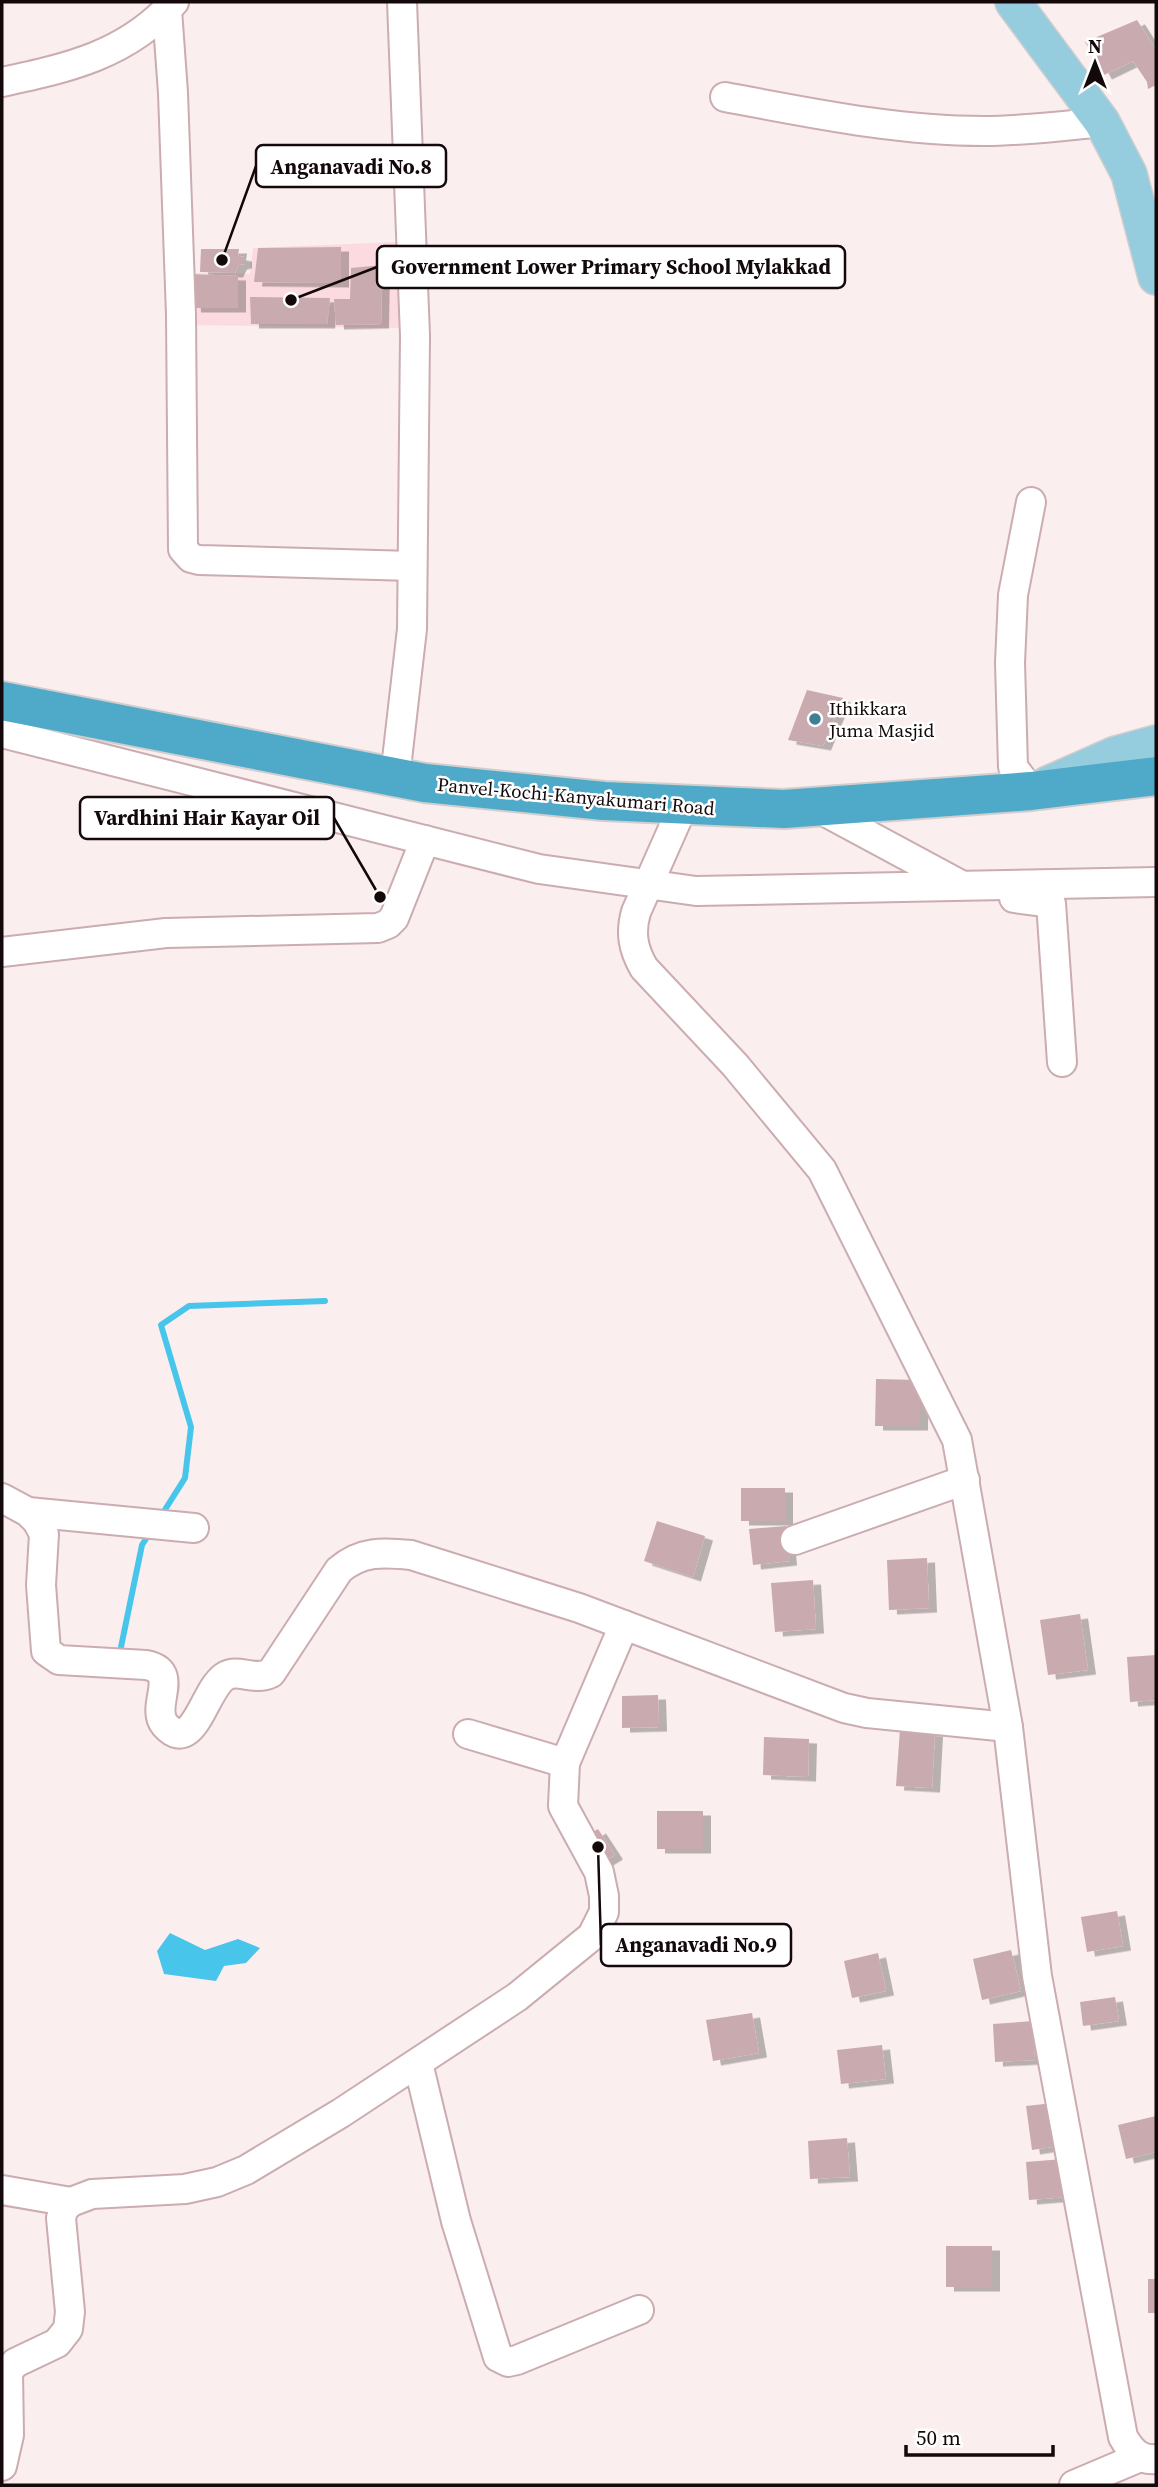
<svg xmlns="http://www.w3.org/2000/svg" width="1158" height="2487" font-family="'Source Serif 4',serif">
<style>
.built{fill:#fcdbe0}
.water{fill:#48c5eb}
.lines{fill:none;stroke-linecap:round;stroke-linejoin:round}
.stream{stroke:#48c5eb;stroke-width:6}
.building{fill:#c9aaaf;filter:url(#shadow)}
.minor-casing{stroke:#cbacb0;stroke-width:32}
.major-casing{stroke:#d0cece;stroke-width:38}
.highway-casing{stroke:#d0cece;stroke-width:42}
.minor{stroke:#fff;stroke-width:28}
.major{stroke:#95ccde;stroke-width:35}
.highway{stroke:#4eaac8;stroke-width:38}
.poi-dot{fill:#3f7e93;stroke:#fff;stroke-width:2.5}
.labels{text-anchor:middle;stroke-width:5;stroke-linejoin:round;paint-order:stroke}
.poi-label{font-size:19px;fill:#13090a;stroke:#fff;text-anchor:start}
.street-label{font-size:19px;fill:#13090a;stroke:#fff}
.leader{fill:none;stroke:#13090a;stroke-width:2.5}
.callout-dot{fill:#13090a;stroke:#fff;stroke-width:2.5}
.callout{fill:#fff;stroke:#13090a;stroke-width:2.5}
.callout-label{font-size:21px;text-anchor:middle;font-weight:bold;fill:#13090a}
</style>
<defs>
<filter id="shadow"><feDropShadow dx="8" dy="4.5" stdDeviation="0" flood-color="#0004"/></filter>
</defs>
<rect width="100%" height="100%" fill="#fbeeef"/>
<polygon class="built" points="396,242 399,328 185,325 184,273 250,274 253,248"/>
<polygon class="water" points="170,1933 205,1950 238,1939 260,1948 246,1963 224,1966 216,1981 164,1974 157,1951"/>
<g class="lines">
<g class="stream">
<polyline points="161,1516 185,1478 191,1427 161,1325 189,1306 325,1301"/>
<polyline points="121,1647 142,1545 151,1531"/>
</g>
</g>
<g class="building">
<polygon points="1137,20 1156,50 1156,85 1148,89 1147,82 1133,61 1104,75 1085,42"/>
<polygon points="341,247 341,283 254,282 258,248"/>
<polygon points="201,249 239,249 238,256 244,257 244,264 239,265 235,273 200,272"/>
<polygon points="382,265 381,324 336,325 334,299 350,299 351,268"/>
<polygon points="191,274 238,276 238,308 193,308"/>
<polygon points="250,297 330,298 327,324 251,324"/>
<polygon points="807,690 843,698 823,746 788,740"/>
<polygon points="876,1379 920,1380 920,1426 875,1426"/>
<rect x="741" y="1488" width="44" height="33"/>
<polygon points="657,1521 705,1536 693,1577 644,1561"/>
<polygon points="786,1526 789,1561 753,1565 749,1529"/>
<polygon points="927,1558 929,1608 889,1610 887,1560"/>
<polygon points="813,1580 816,1629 775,1632 771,1583"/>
<polygon points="1080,1614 1088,1670 1048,1675 1040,1620"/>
<polygon points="1156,1655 1156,1700 1130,1702 1127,1657"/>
<polygon points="658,1695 659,1727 622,1728 622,1696"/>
<polygon points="900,1729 935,1732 932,1788 896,1786"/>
<polygon points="764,1737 809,1739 808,1777 763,1775"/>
<rect x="657" y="1811" width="46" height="38"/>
<polygon points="598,1829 615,1855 597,1866 580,1840"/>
<polygon points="1117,1911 1123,1946 1087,1952 1081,1917"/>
<polygon points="1011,1950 1021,1991 982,2000 973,1959"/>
<polygon points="878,1953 886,1991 852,1998 844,1961"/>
<polygon points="1115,1997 1119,2021 1083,2026 1080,2002"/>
<polygon points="752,2013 759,2053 713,2061 706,2020"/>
<polygon points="1033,2021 1035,2060 995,2062 993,2024"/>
<polygon points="882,2045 886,2079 841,2084 837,2050"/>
<polygon points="1053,2103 1058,2146 1032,2150 1026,2106"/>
<polygon points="1156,2116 1156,2152 1126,2159 1118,2125"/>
<polygon points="847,2138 850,2177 810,2179 808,2141"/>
<polygon points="1063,2159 1066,2197 1029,2200 1026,2162"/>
<rect x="946" y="2246" width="46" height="41"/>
<rect x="1148" y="2279" width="8" height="34"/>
</g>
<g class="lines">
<defs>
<g id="minor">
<polyline points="167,10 173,93 181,315 183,549 191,558 199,560 412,566"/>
<path d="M 2,82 C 68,68 127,55 174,2"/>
<path d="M 725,97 C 811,113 897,131 984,131 C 1024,131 1063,126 1102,122"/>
<polyline points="1031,502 1013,595 1010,663 1013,767 1031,791"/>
<polyline points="2,733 539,869 696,891 1156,882"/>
<polyline points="395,777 412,629 415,336 402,2"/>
<path d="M 683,806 L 636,912 C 630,933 633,949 644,968 L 735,1065 L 822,1170 L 957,1440 L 1008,1727 L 1037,1976 L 1123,2437 C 1131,2451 1140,2461 1156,2459"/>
<polyline points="818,808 961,885"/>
<polyline points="1014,898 1051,903 1062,1062"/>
<polyline points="2,952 166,933 378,928 388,924 394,918 425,840"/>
<path d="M 2,1498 L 28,1512 L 37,1521 L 44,1534 L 41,1585 L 46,1651 L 59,1660 L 146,1665 C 182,1672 149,1706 165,1725 C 193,1757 204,1691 224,1677 C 238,1667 252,1682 271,1673 L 339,1570 C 361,1551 383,1552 411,1555 L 579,1608 L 844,1708 L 867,1713 L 1008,1727"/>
<polyline points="28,1512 194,1528"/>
<polyline points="795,1540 965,1480"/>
<polyline points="468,1734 565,1763"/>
<polyline points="418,2063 456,2221 498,2357 508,2362 517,2360 639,2310"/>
<polyline points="2,2190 71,2202"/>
<polyline points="2,2466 9,2435 8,2372 15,2363 57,2343 68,2329 70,2312 61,2218 64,2208 71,2202 92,2194 185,2189 217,2182 246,2170 341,2113 517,1997 592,1936 604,1912 604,1896 599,1872 563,1806 565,1763 624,1625"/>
<polyline points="1074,2485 1140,2457"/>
</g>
<g id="major">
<polyline points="1013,2 1102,122 1129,174 1156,277"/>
<polyline points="1048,784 1116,754 1156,743"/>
</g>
<polyline id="highway" points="2,701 425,783 604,801 784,809 1031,791 1156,776"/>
</defs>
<use href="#minor" class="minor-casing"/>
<use href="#major" class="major-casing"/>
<use href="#highway" class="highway-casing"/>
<use href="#minor" class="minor"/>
<use href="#major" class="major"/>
<use href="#highway" class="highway"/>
</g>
<circle class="poi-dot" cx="815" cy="719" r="7"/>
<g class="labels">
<g class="poi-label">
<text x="829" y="715">Ithikkara<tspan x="829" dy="22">Juma Masjid</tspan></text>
</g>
<g class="street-label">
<text transform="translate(576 796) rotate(5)" y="7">Panvel-Kochi-Kanyakumari Road</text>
</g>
</g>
<path class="leader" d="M222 260L256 166M291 300L377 267M380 897L334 818M598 1847L601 1945"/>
<g class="callout-dot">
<circle cx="222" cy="260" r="7"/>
<circle cx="291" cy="300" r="7"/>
<circle cx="380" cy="897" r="7"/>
<circle cx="598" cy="1847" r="7"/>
</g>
<g class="callout">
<rect x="256" y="145" width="190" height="42" rx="7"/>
<rect x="377" y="246" width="468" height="42" rx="7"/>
<rect x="80" y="797" width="254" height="42" rx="7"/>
<rect x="601" y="1924" width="190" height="42" rx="7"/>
</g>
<g class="callout-label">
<text x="351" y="174">Anganavadi No.8</text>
<text x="611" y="274">Government Lower Primary School Mylakkad</text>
<text x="207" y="825">Vardhini Hair Kayar Oil</text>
<text x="696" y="1952">Anganavadi No.9</text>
</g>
<rect width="1158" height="2487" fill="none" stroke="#13090a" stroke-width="7"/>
<g transform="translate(1095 63)" stroke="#ffffff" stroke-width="5" paint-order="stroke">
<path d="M0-5L12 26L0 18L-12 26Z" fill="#13090a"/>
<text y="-10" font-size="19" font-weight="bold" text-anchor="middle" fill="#13090a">N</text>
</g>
<path d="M906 2445v10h147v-10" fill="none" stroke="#13090a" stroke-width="3.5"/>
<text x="916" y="2445" font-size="21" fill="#13090a" stroke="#ffffff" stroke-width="5" paint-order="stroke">50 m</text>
</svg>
